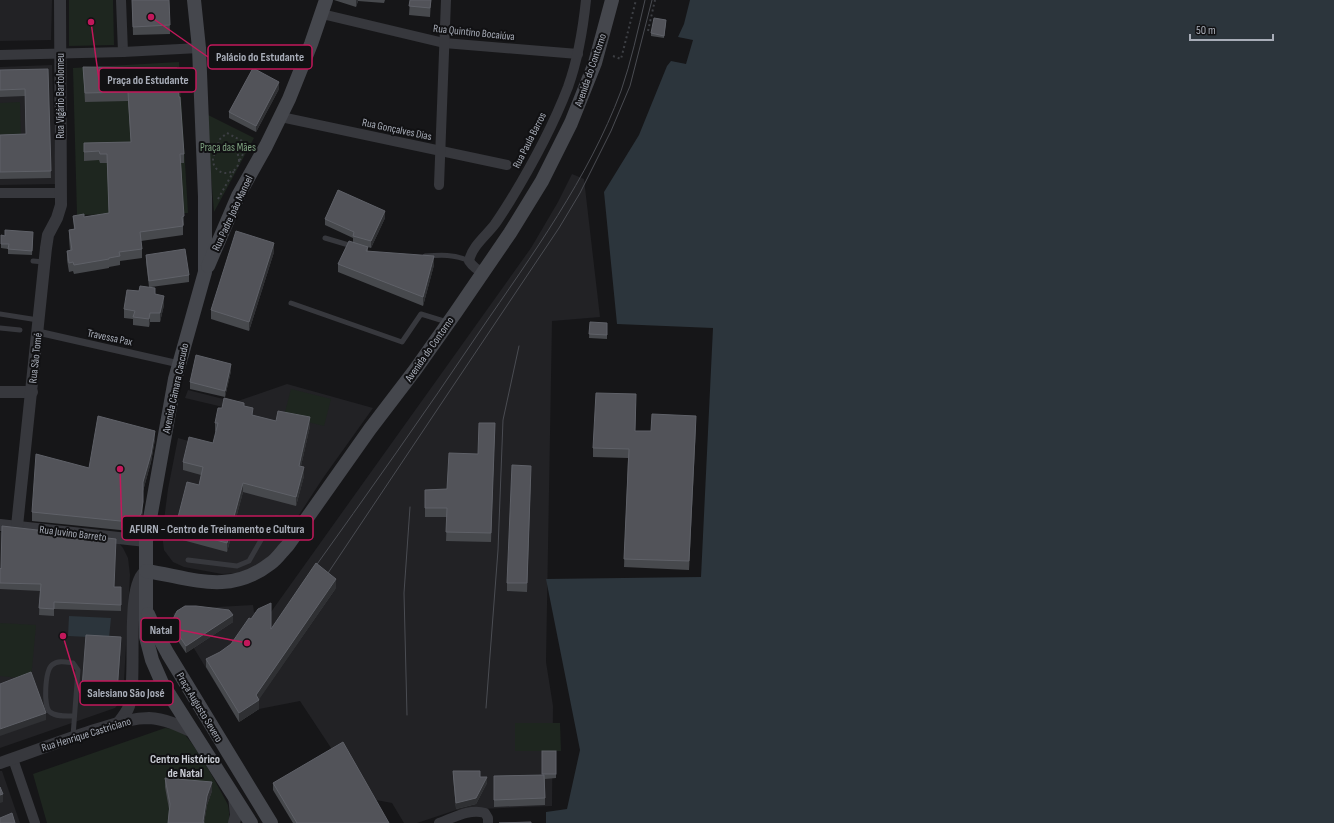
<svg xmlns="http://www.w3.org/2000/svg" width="1334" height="823" font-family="'Sofia Sans Condensed',sans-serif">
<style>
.built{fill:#222225}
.green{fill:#1e261f}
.water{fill:#2c353c}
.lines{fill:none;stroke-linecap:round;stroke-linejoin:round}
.path{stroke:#3d3f44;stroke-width:2;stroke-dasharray:2 3;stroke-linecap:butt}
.service{stroke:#37383d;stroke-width:5}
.pedestrian{stroke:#37383d;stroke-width:7}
.minor{stroke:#37383d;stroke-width:10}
.tertiary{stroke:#37383d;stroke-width:12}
.secondary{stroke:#45474d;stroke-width:14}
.tram{stroke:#4a4c52;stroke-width:1}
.wall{fill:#47494d}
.shaded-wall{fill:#2f3033}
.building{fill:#525359;stroke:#5f6168}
.labels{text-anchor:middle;stroke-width:4;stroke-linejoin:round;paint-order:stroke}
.street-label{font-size:11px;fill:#a8adb8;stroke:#111113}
.park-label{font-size:11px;fill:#7fa381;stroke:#111113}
.neighbourhood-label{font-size:12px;font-weight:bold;fill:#c9ccd4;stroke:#111113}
.leader{fill:none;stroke:#c2185b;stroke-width:1.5}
.callout-dot{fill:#c2185b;stroke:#111113;stroke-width:1.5}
.callout{fill:#111113;stroke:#c2185b;stroke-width:1.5}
.callout-label{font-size:12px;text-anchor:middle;font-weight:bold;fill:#a8adb8}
</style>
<rect width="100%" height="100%" fill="#161618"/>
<g class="built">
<polygon points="0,0 52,0 51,40 0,41"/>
<polygon points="52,65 56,184 0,185 0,67"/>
<polygon points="572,174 584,179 600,317 552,321 546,662 553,706 552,806 456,810 417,823 404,823 392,803 371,799 335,754 300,701 259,709 239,722 173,614 181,609 253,605 254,612 265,615 271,612 531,248 558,202"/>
<polygon points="287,384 373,408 323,478 280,544 265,562 238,573 222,574 184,567 173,562 164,550 163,542 163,528 168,489 178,438 248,458 244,412 185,398 188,390 235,402"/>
<polygon points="0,532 116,540 123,548 128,558 130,575 123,698 115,708 0,748"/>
<polygon points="0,771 2,771 20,823 0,823"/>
</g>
<g class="green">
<polygon points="69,0 113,0 114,45 69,46"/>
<polygon points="179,62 188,213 77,215 73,68"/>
<polygon points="20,102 21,138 0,138 0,103"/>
<polygon points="206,114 254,138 214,212"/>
<polygon points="291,389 331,399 324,426 284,416"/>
<polygon points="0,623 36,625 31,679 0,676"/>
<polygon points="515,723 560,723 561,751 515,751"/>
<path d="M 165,728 C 171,729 176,728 181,731 C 193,740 220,789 228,805 L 229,812 L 229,823 L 47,823 L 33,774 Z"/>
</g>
<g class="water">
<polygon points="690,0 1334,0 1334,823 546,823 546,812 567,809 580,750 546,579 701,577 713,328 617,324 604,192 639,135 667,66 671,61 686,64 693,40 678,37 684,24"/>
<polygon points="69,616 111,618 109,638 68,636"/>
</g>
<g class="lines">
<g class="path">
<polyline points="648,31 655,0"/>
<polyline points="613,56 621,59 636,0"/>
<circle cx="226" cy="160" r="13"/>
<polyline points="216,149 220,139 227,133 248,144 240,160"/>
<polyline points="218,199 235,169"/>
</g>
<g class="service">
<polyline points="325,238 352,246"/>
<path d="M 425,256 C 440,255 455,254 469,261"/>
<polyline points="33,261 44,262"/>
<polyline points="291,303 402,342 421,314 447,322"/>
<polyline points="0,314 38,320"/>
<polyline points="0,328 20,330"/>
<polyline points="188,560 237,566 249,561 273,519 276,518 292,521 300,526"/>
<path d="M 73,736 L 78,670 L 73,663 C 66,662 58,660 52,665 C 45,671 43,707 50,712 C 56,717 67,716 74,716"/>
</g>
<polyline class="pedestrian" points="38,332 179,364"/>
<g class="minor">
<polyline points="121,0 123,52"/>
<polyline points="322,14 444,43 578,54"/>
<polyline points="0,55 123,52 199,48"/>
<polyline points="281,117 507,165"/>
<polyline points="439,185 446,0"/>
<polyline points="0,193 61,193"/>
<path d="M 483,272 C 477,270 473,267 469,261 C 472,246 486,236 495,224 C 500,217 505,209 510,201 C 532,165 553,126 568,87 C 578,59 583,29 586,0"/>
<polyline points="13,759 35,823"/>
<path d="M 439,823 C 453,818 470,808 485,813 L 488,818 L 488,823"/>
</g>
<g class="tertiary">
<polyline points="0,392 32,392"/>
<polyline points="0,525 146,541"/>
<polyline points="17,526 46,248 48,235 57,218 61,205 60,0"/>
<path d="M 119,722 C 123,717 127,712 129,706 C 138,679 124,584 146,571"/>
<path d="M 0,763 C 33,752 65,739 98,729 C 115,724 131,718 149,718 C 166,719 180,726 195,733"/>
<polyline points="234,823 236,815 234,796"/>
</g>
<g class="secondary">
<polyline points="194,0 199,48 205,197 205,272 175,379 146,541 146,637 152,660 162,683 251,823"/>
<polyline points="208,266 238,196 266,146 289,99 311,44 326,0"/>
<path d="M 146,571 C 192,578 229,596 271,563 C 277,559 282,551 288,545 L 370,429 L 415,370 L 456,312 L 510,233 L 542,181 L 571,123 L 595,63 L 612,0"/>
<polyline points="148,614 156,632 168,654 271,823"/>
</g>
<g class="tram">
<path d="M 310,574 C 368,493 425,413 480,331 C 532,255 588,179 621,91 C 631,62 638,30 645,0"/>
<polyline points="322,582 449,392 559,228 580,193 611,131 630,86 652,0"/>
<polyline points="486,708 498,550 503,420 519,346"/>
<polyline points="407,715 404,593 410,507"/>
</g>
</g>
<g class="wall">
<polygon points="132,0 169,0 170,34 133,35"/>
<polygon points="334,0 385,0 384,3 358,1 356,7"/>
<polygon points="410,0 431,0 430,17 409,15"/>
<polygon points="666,22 664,38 651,36 651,33"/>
<polygon points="83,67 179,97 184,154 184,163 181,163 184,225 183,225 183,235 141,241 142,249 142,258 120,261 120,265 109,267 109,268 74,274 73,271 69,272 67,260 67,251 70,251 69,238 69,230 74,229 73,216 84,217 109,213 107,163 100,163 99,160 84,161 84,143 131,142 128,101 85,102"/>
<polygon points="48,69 51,178 0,179 0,135 26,134 25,96 0,97 0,70"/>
<polygon points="279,89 256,132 229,118 229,112"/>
<polygon points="385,218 371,248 368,247 368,251 434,265 423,306 338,272 338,264 353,242 353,238 325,225 325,219"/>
<polygon points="5,236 33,237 32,255 8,254 8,249 1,248 1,244"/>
<polygon points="274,252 249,331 211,319 211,310"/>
<polygon points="146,255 189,275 189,282 151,287 155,294 164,305 160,322 150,322 149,327 133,325 133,319 124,318 124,309 149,287 146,262"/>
<polygon points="590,322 607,328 607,339 589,338"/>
<polygon points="231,371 225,397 190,389 190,382"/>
<polygon points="636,403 635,431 651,431 696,425 689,570 624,567 628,458 593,457 593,448"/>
<polygon points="244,406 253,416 276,421 310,426 301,466 304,476 296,506 243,492 227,552 175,538 175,529 199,485 201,475 183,470 183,462 213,443 216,432 215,431 215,423 222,408"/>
<polygon points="495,423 491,542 446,541 447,517 425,517 425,490 447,489 478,454"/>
<polygon points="155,439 151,462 143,491 143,510 141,523 137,527 130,531 32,521 32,512 89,468"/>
<polygon points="531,475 527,592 507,591 507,583"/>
<polygon points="0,568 114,587 121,587 121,611 54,609 54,616 39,615 40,591 0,589"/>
<polygon points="336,588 258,700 259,709 239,722 206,667 206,659 271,629"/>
<polygon points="173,619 233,622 186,653 174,635"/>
<polygon points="121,644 117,697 82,695 82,688"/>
<polygon points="556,751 556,778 545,779 545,805 494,807 494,776 542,775"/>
<polygon points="453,771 480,777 487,783 476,804 456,809 453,777"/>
<polygon points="165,778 212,791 207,805 204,823 168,823 169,809 165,787"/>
<polygon points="273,783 389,823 293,823 273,790"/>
</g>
<g class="shaded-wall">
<polygon points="356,0 358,0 358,1 356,7"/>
<polygon points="279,82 279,89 256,132 256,126"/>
<polygon points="385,211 385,218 371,248 371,241"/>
<polygon points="274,243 274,252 249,331 249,322"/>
<polygon points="434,256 434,265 423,306 423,297"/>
<polygon points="164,296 164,305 160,322 160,313"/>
<polygon points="150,313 150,322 149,327 149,319"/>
<polygon points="231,364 231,371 225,397 225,391"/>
<polygon points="696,416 696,425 689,570 689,561"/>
<polygon points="310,417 310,426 299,475 299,466"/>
<polygon points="155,431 155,439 151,462 143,491 143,510 141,523 137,527 130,531 130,522 143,482"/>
<polygon points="304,467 304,476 296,506 296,497"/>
<polygon points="243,483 243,492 227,552 227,543"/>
<polygon points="336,579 336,588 258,701 259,700 259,709 239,722 239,713 256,695"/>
<polygon points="233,615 233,622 186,653 186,646"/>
<polygon points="121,637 121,644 117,697 117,691"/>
<polygon points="46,713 46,720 0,736 0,729"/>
<polygon points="487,777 487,783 476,804 456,809 456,803"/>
<polygon points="212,782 212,791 207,805 204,823 203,823 207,796"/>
<polygon points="3,794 3,802 0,803 0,795"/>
</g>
<g class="building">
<polygon points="132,0 169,0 170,25 133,27"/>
<polygon points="410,0 431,0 430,8 409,6"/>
<polygon points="654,18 666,20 664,36 651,33"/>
<polygon points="83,67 177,68 179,97 180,97 184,154 180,154 184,216 182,217 183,226 140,232 142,249 119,252 120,256 109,258 109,259 74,265 73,262 69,263 67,251 72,250 69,230 75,229 73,216 84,214 84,217 109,213 107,154 100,154 99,151 84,152 84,143 131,142 128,92 85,93"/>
<polygon points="253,68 279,82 256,126 229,112"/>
<polygon points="48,69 51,171 0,172 0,135 26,134 25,89 0,90 0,70"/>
<polygon points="338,190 385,211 371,241 353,236 354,232 325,219"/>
<polygon points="5,230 33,232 32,251 8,249 9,244 1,244 1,235 5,236"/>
<polygon points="236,231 274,243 249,322 211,310"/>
<polygon points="349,241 368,247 366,251 434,256 423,297 338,264"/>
<polygon points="185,249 189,275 149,281 146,255"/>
<polygon points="140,286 155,288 155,294 164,296 160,313 150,313 149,319 133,317 135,311 124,309 127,290 139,291"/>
<polygon points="590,322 607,323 607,335 589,334"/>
<polygon points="196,355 231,364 225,391 190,382"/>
<polygon points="596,393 636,394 635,431 651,431 652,414 696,416 689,561 624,559 629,449 593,448"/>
<polygon points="224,398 244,403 244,406 253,408 252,415 276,421 278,411 310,417 299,466 304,467 296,497 243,483 227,543 175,529 187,482 199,485 203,467 183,462 189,437 213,443 218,423 215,423 218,408 222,408"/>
<polygon points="98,416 155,431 151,454 143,482 143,502 141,514 137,519 130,522 32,512 36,454 89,468"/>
<polygon points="479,423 495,423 491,533 446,532 447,508 425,508 425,490 447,489 449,453 478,454"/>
<polygon points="512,465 531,466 527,583 507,583"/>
<polygon points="2,526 116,539 114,587 121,587 121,605 54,602 54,609 39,608 41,584 0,583 0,568 1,569"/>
<polygon points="316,563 336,579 256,695 259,700 239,713 206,659 220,652 231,644 249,618 251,619 258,609 271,603 271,629"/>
<polygon points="185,606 196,606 229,610 233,615 186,646 174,628 173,619 177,611"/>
<polygon points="86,635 121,637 117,691 82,688"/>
<polygon points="31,672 46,713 0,729 0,684"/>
<polygon points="343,742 389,823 297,823 273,783"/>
<rect x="542" y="751" width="14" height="23"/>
<polygon points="453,771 480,771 480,777 487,777 476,798 456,803"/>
<polygon points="544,775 545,798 494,800 494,776"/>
<polygon points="165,778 212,782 207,796 203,821 204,823 168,823 170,804"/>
<polygon points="0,787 3,794 0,795"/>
<polygon points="12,813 15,823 0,823 0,818"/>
<polygon points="531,822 531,823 499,823"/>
</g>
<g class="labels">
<g class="street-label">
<text transform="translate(474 32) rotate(6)" y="4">Rua Quintino Bocaiúva</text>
<text transform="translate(590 70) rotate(-71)" y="4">Avenida do Contorno</text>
<text transform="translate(60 96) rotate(-90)" y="4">Rua Vigário Bartolomeu</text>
<text transform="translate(397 129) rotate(12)" y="4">Rua Gonçalves Dias</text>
<text transform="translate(529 140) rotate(-63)" y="4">Rua Paula Barros</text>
<text transform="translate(232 213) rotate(-65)" y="4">Rua Padre João Manoel</text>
<text transform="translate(110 337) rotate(12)" y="4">Travessa Pax</text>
<text transform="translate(429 349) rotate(-55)" y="4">Avenida do Contorno</text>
<text transform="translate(35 358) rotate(-84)" y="4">Rua São Tomé</text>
<text transform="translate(175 388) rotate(-78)" y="4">Avenida Câmara Cascudo</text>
<text transform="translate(73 533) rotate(7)" y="4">Rua Juvino Barreto</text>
<text transform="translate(200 707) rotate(59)" y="4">Praça Augusto Severo</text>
<text transform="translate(86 734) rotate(-17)" y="4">Rua Henrique Castriciano</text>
</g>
<g class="park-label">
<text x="228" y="151">Praça das Mães</text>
</g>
<g class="neighbourhood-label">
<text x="185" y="763">Centro Histórico<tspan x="185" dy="14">de Natal</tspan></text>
</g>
</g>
<path class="leader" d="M151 17L208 57M91 22L99 80M120 469L122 528M247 643L180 630M63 636L80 693"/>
<g class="callout-dot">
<circle cx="151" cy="17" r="4"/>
<circle cx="91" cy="22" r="4"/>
<circle cx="120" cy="469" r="4"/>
<circle cx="247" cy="643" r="4"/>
<circle cx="63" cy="636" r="4"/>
</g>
<g class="callout">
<rect x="208" y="45" width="104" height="24" rx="4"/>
<rect x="99" y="68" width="97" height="24" rx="4"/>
<rect x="122" y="516" width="191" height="24" rx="4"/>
<rect x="141" y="618" width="39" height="24" rx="4"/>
<rect x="80" y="681" width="93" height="24" rx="4"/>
</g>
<g class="callout-label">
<text x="260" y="61">Palácio do Estudante</text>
<text x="148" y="84">Praça do Estudante</text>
<text x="217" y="533">AFURN - Centro de Treinamento e Cultura</text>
<text x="161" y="634">Natal</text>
<text x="126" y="697">Salesiano São José</text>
</g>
<path d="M1190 34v6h83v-6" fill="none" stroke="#a8adb8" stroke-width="2"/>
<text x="1196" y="34" font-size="12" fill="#a8adb8" stroke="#111113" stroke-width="3" paint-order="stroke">50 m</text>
</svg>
